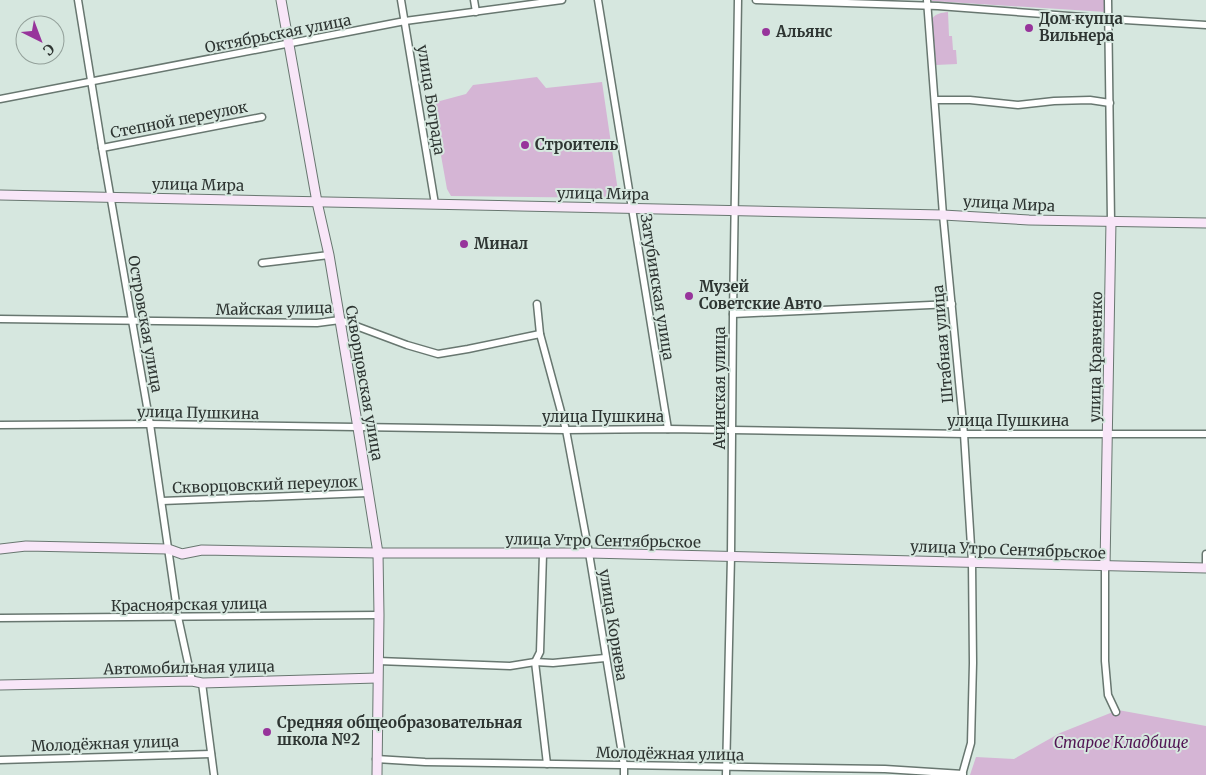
<svg xmlns="http://www.w3.org/2000/svg" width="1206" height="775" font-family="Merriweather,serif">
<style>
.green{fill:#d5b5d5}
.lines{fill:none;stroke-linecap:round;stroke-linejoin:round}
.street-casing{stroke:#687770;stroke-width:9}
.secondary-casing{stroke:#687770;stroke-width:11}
.street{stroke:#fff;stroke-width:6}
.secondary{stroke:#f8e6f8;stroke-width:9}
.poi-dot{fill:#97349b;stroke:#d6e7df;stroke-width:2}
.labels{text-anchor:middle;stroke-width:4;stroke-linejoin:round;paint-order:stroke}
.poi-label{font-size:15px;font-weight:bold;fill:#2e3532;stroke:#d6e7df;text-anchor:start}
.street-label{font-size:15px;fill:#2e3532;stroke:#d6e7df}
.park-label{font-size:15px;font-style:italic;fill:#521554;stroke:#d6e7df}
</style>
<rect width="100%" height="100%" fill="#d6e7df"/>
<g class="green">
<polygon points="932,0 1105,0 1106,12 932,1"/>
<path d="M 948,12 L 949,36 L 952,36 L 953,50 L 956,50 L 957,64 L 936,65 L 932,19 C 936,13 941,13 948,12 Z"/>
<polygon points="537,77 546,88 602,82 619,198 451,196 447,189 430,94 440,101 466,94 473,85"/>
<polygon points="1118,710 1206,726 1206,775 970,775 976,757 1014,759 1060,733"/>
</g>
<g class="lines">
<defs>
<g id="street">
<polyline points="78,0 102,148 150,424 178,617 192,681"/>
<polyline points="401,0 435,204"/>
<polyline points="474,0 476,12"/>
<polyline points="598,0 668,429"/>
<polyline points="756,0 938,6 1109,19 1206,25"/>
<polyline points="927,0 943,215 964,434 972,562 973,663 971,743 962,775"/>
<polyline points="1108,0 1111,221"/>
<polyline points="0,99 405,21 562,0"/>
<polyline points="935,100 970,100 1018,105 1054,101 1090,100 1110,103"/>
<polyline points="102,148 262,117"/>
<polyline points="262,263 329,255"/>
<polyline points="537,304 540,334 566,430 589,553 624,766 624,775"/>
<polyline points="733,314 952,304"/>
<polyline points="0,319 317,323 340,320 407,345 438,354 468,349 540,334"/>
<polyline points="0,425 150,424 566,430 668,429 964,434 1206,434"/>
<polyline points="162,501 368,493"/>
<polyline points="543,554 540,652 535,662 547,764"/>
<polyline points="1105,567 1105,661 1108,695 1116,712"/>
<polyline points="1206,568 1206,554"/>
<polyline points="0,618 379,615"/>
<polyline points="378,661 510,666 535,662 553,663 605,658"/>
<polyline points="202,683 214,775"/>
<polyline points="376,759 425,762 885,769 963,774"/>
<polyline points="0,760 211,754"/>
<polyline points="726,775 731,556 733,314 738,0"/>
</g>
<g id="secondary">
<polyline points="281,0 317,202 329,255 358,428 378,553 379,615 377,775"/>
<polyline points="0,195 943,215 1029,220 1206,223"/>
<polyline points="0,549 26,546 168,549 182,554 202,550 378,553 589,553 1206,568"/>
<polyline points="1105,567 1111,221"/>
<polyline points="0,685 192,681 202,683 377,678"/>
</g>
</defs>
<use href="#street" class="street-casing"/>
<use href="#secondary" class="secondary-casing"/>
<use href="#street" class="street"/>
<use href="#secondary" class="secondary"/>
</g>
<g class="poi-dot">
<circle cx="1029" cy="28" r="5"/>
<circle cx="766" cy="32" r="5"/>
<circle cx="525" cy="145" r="5"/>
<circle cx="464" cy="244" r="5"/>
<circle cx="689" cy="296" r="5"/>
<circle cx="267" cy="732" r="5"/>
</g>
<g class="labels">
<g class="poi-label">
<text x="1039" y="24">Дом купца<tspan x="1039" dy="17">Вильнера</tspan></text>
<text x="776" y="37">Альянс</text>
<text x="535" y="150">Строитель</text>
<text x="474" y="249">Минал</text>
<text x="699" y="292">Музей<tspan x="699" dy="17">Советские Авто</tspan></text>
<text x="277" y="728">Средняя общеобразовательная<tspan x="277" dy="17">школа №2</tspan></text>
</g>
<g class="street-label">
<text transform="translate(278 34) rotate(-11)" y="5">Октябрьская улица</text>
<text transform="translate(431 100) rotate(81)" y="5">улица Бограда</text>
<text transform="translate(179 120) rotate(-11)" y="5">Степной переулок</text>
<text transform="translate(198 185) rotate(1)" y="5">улица Мира</text>
<text transform="translate(603 194) rotate(1)" y="5">улица Мира</text>
<text transform="translate(1009 204) rotate(3)" y="5">улица Мира</text>
<text transform="translate(657 287) rotate(81)" y="5">Затубинская улица</text>
<text transform="translate(274 309) rotate(-1)" y="5">Майская улица</text>
<text transform="translate(145 324) rotate(80)" y="5">Островская улица</text>
<text transform="translate(943 344) rotate(-95)" y="5">Штабная улица</text>
<text transform="translate(1096 357) rotate(-89)" y="5">улица Кравченко</text>
<text transform="translate(364 383) rotate(80)" y="5">Скворцовская улица</text>
<text transform="translate(720 388) rotate(-90)" y="5">Ачинская улица</text>
<text transform="translate(198 413) rotate(1)" y="5">улица Пушкина</text>
<text x="603" y="422">улица Пушкина</text>
<text x="1008" y="426">улица Пушкина</text>
<text transform="translate(265 485) rotate(-2)" y="5">Скворцовский переулок</text>
<text transform="translate(603 541) rotate(1)" y="5">улица Утро Сентябрьское</text>
<text transform="translate(1008 550) rotate(2)" y="5">улица Утро Сентябрьское</text>
<text transform="translate(189 605) rotate(-1)" y="5">Красноярская улица</text>
<text transform="translate(613 625) rotate(81)" y="5">улица Корнева</text>
<text transform="translate(189 668) rotate(-1)" y="5">Автомобильная улица</text>
<text transform="translate(105 744) rotate(-2)" y="5">Молодёжная улица</text>
<text transform="translate(670 754) rotate(1)" y="5">Молодёжная улица</text>
</g>
<g class="park-label">
<text x="1121" y="748">Старое Кладбище</text>
</g>
</g>
<g transform="translate(40 40) rotate(138)"><circle r="24" fill="#d6e7df" stroke="#93a09a"/>
<path d="M0-4L9 19L0 12L-9 19Z" fill="#97349b"/>
<text y="-8" font-size="14" font-weight="bold" text-anchor="middle" fill="#2e3532">С</text>
</g>
</svg>
